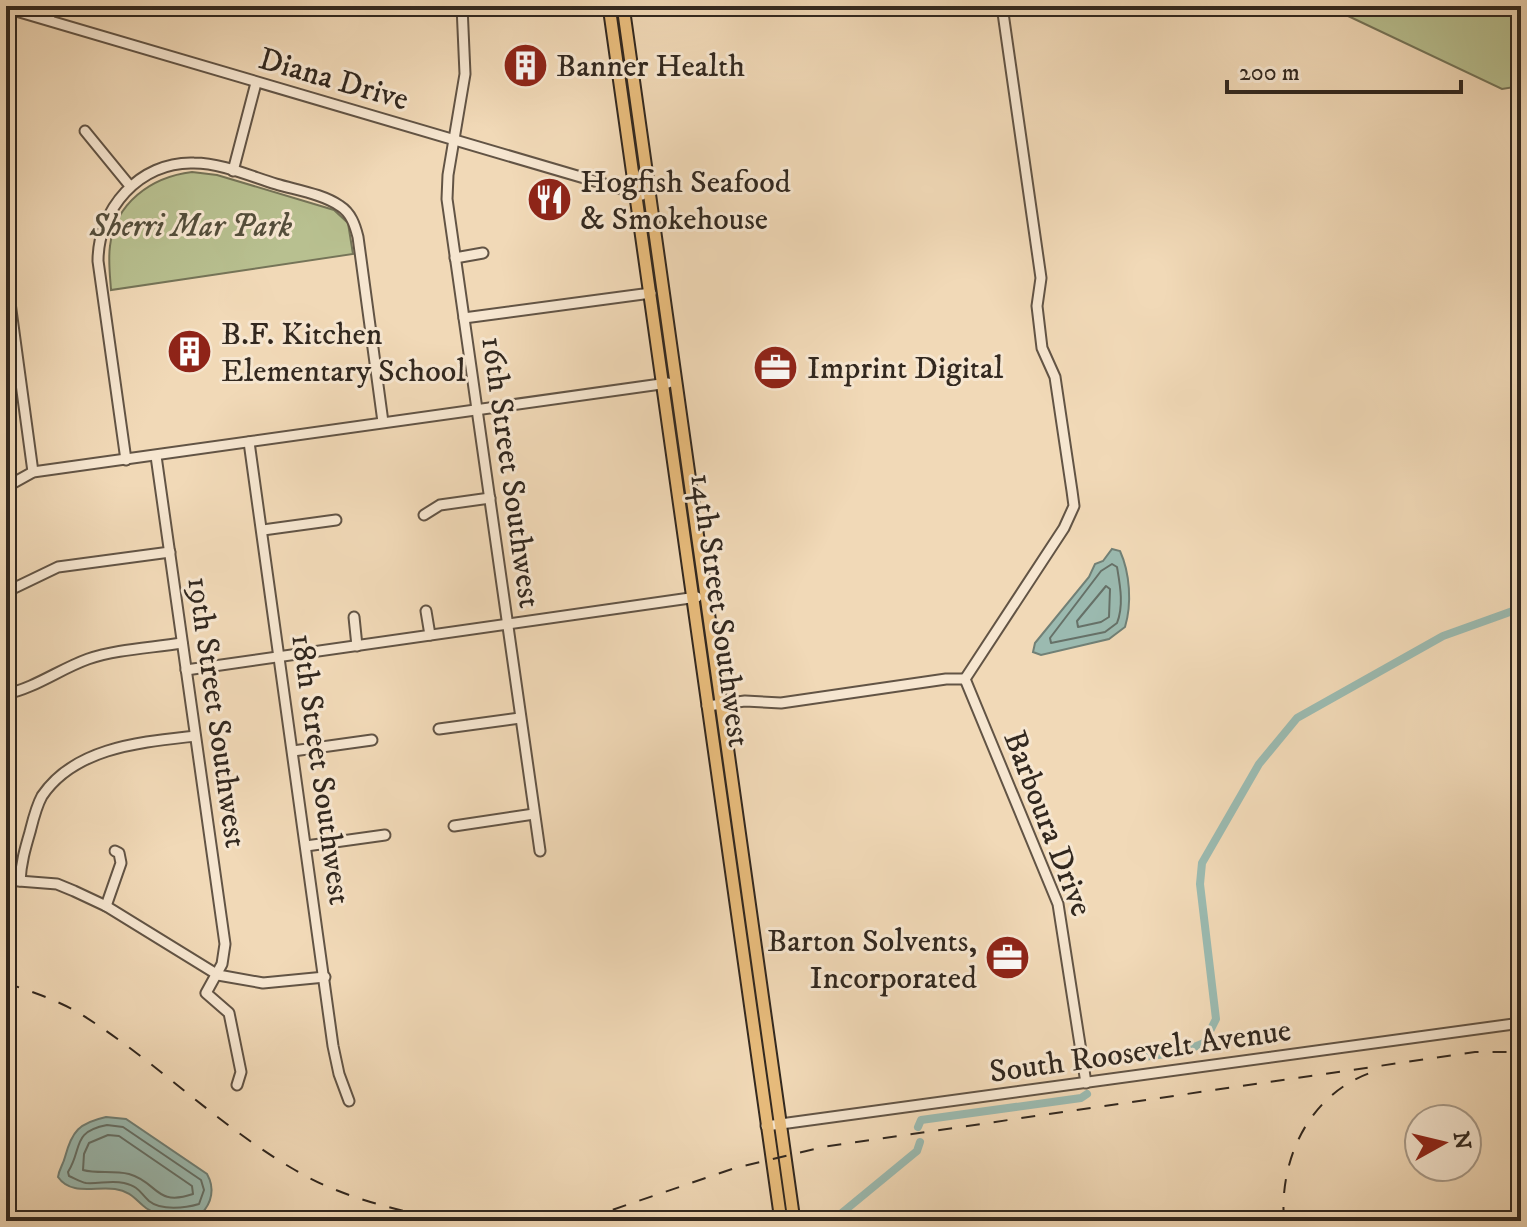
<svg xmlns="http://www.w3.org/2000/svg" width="1527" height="1227" font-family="'IM FELL DW Pica',serif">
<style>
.green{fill:#b8c090;stroke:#757458;stroke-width:2}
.water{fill:#9bbab0;stroke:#718076;stroke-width:2}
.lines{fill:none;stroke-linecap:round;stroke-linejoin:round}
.shore{stroke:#667168;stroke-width:2}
.canal{stroke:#9bbab0;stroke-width:8}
.minor-casing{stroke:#625445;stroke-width:13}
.major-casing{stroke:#32281f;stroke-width:15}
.minor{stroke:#f6e6d0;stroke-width:9}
.major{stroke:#e8bc7c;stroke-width:11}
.rail{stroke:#32281f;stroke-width:2;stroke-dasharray:14 14;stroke-linecap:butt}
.labels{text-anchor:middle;stroke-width:6;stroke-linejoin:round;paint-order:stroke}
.poi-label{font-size:32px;fill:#32281f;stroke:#f6e6d0;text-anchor:start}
.street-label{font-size:32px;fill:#32281f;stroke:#f6e6d0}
.park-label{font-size:32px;font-style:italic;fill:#544e3b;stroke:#f6e6d0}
</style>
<rect width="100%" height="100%" fill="#f1d9b7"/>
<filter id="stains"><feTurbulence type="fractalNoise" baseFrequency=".0025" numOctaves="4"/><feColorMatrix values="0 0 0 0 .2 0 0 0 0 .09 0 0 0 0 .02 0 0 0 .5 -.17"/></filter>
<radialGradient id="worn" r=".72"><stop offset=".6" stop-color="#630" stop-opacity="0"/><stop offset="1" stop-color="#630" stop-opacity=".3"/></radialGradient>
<g class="green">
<polygon points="1327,6 1521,6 1521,86 1502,89"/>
<path d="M 192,172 L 217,175 L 334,210 L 348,223 L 353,254 L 111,290 C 110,275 108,260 110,246 C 115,203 151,177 192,172 Z"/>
</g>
<g class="water">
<path d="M 1112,549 L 1120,551 C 1130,573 1132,604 1125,627 L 1109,639 L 1041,655 L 1033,652 L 1035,643 L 1089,577 L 1095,564 L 1103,561 Z"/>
<path d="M 106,1117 L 126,1119 L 207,1174 C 215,1188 212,1203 201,1214 C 186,1214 171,1217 157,1213 C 139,1209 137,1192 115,1189 C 96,1186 71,1196 58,1177 C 59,1169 63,1165 65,1157 C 72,1131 79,1123 106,1117 Z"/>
</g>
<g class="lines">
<g class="shore">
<path d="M 1112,564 L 1117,567 C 1120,585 1124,605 1117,623 L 1105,632 L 1051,643 L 1050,638 L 1101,571 Z"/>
<polygon points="1106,586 1110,589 1109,617 1101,622 1078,627 1077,621"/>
<path d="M 107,1125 L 123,1127 L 201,1180 L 204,1190 L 199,1204 C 186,1208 161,1211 149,1201 C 139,1192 140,1187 124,1183 C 111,1180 99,1184 86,1183 C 81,1182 74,1178 69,1176 L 68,1172 C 83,1148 71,1132 107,1125 Z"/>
<path d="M 108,1135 L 119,1136 L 192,1186 L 193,1194 C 155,1207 158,1182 129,1174 C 113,1170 97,1174 83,1170 L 84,1154 L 89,1143 Z"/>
</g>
<g class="canal">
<polyline points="1103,1062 1182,1052 1204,1043 1216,1019 1200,884 1202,863 1259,764 1297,718 1443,636 1521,608"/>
<polyline points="918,1127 921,1120 1081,1098 1087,1094"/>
<polyline points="832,1221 917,1151 920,1142"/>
</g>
<defs>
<g id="minor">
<polyline points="462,6 465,74 448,175 447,199 540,851"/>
<polyline points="6,8 642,195"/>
<polyline points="49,19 52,6"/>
<polyline points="85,131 130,186"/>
<polyline points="233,171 256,83"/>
<polyline points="455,258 483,253"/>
<polyline points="6,273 33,472"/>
<polyline points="464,318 651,293"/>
<polyline points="249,442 333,1046 339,1074 349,1101"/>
<polyline points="156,456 225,944 222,964 206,993 229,1013 241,1072 237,1085"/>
<path d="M 126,460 L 98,261 C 98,210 139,161 194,163 C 221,163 250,176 276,184 C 296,190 323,194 340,206 C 351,213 355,225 358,237 L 383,422"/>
<polyline points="6,487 33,472 668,383"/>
<polyline points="424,515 440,505 490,498"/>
<polyline points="263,530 336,520"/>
<polyline points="6,592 58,567 170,552"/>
<polyline points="426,611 430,635"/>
<polyline points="354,617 357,646"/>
<polyline points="186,670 697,597"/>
<polyline points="965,679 1064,528 1074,506 1072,491 1055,377 1042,348 1037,306 1041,278 1002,6"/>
<polyline points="965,679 1058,904 1086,1083"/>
<path d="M 6,694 C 35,688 60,669 88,659 C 117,649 151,648 182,643"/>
<polyline points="707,706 745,701 781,703 946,679 965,679"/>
<polyline points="439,729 520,718"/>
<polyline points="293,751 372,740"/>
<polyline points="454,826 534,814"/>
<polyline points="306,846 385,835"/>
<polyline points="6,880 57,884 74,891 106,906 218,975 263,983 325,977"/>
<path d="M 20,881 C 21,863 25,849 30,832 C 33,820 36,807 42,796 C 75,747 142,742 195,736"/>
<polyline points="106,906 121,863 119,853 115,851"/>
<polyline points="766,1126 1521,1023"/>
</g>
<g id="major">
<polyline points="609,6 781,1221"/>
<polyline points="623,6 794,1221"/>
</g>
</defs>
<use href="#minor" class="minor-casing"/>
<use href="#major" class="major-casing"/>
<use href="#minor" class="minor"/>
<use href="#major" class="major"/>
<g class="rail">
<path d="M 6,983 C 30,991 57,1000 79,1013 C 155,1060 217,1125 295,1170 C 342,1198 397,1210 450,1221"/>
<polyline points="558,1221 609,1211 735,1168 823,1147 1475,1052 1521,1052"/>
<path d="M 1284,1221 C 1279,1159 1309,1095 1370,1073"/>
</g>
</g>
<defs>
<symbol id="building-disc" viewBox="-11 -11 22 22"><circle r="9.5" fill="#8f2418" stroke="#f6e6d0"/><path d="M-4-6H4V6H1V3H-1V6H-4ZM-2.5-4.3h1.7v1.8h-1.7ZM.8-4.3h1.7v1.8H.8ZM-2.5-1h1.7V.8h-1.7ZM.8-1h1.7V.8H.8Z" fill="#fff"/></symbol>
<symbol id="restaurant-disc" viewBox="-11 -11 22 22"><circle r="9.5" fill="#8f2418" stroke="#f6e6d0"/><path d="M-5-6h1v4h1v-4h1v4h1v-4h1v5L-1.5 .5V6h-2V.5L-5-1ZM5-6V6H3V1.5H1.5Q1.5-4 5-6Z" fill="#fff"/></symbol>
<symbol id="office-disc" viewBox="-11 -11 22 22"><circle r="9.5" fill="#8f2418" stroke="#f6e6d0"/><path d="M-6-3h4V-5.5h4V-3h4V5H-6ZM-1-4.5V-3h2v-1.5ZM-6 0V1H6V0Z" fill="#fff"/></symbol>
</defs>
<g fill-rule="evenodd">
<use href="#building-disc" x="500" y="40" width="51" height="51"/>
<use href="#restaurant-disc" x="524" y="174" width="51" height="51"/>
<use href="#building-disc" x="164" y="326" width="51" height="51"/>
<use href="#office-disc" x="750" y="342" width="51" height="51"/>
<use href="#office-disc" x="982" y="932" width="51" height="51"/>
</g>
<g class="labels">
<g class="poi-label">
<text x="556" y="76">Banner Health</text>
<text x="580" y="192">Hogfish Seafood<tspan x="580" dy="37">&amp; Smokehouse</tspan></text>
<text x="221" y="344">B.F. Kitchen<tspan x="221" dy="37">Elementary School</tspan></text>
<text x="807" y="378">Imprint Digital</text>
<text x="977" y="951" text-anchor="end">Barton Solvents,<tspan x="977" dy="37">Incorporated</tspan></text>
</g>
<g class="street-label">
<text transform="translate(334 78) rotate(16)" y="11">Diana Drive</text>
<text transform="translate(512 472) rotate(82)" y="11">16th Street Southwest</text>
<text transform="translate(721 610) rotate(82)" y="11">14th Street Southwest</text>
<text transform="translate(218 712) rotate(82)" y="11">19th Street Southwest</text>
<text transform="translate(322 769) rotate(82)" y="11">18th Street Southwest</text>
<text transform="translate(1049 823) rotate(69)" y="11">Barboura Drive</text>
<text transform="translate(1140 1050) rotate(-8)" y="11">South Roosevelt Avenue</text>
</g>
<g class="park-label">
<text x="191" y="236">Sherri Mar Park</text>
</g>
</g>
<rect width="1527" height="1227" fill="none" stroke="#f1d9b7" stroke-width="32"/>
<rect x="8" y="8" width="1511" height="1211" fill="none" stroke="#32281f" stroke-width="4"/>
<rect x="16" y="16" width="1495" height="1195" fill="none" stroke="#32281f" stroke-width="2"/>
<g transform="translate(1443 1143) rotate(82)"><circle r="38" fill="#f6e6d0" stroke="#a89a89" stroke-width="2"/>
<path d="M0-6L14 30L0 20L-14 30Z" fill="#8f2418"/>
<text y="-12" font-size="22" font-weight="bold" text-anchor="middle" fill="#32281f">N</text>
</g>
<path d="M1227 80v12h234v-12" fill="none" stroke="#32281f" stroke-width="4"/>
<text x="1239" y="80" font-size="24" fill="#32281f" stroke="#f6e6d0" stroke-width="6" paint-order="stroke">200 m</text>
<rect width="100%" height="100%" filter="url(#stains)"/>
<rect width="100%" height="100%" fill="url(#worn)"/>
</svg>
